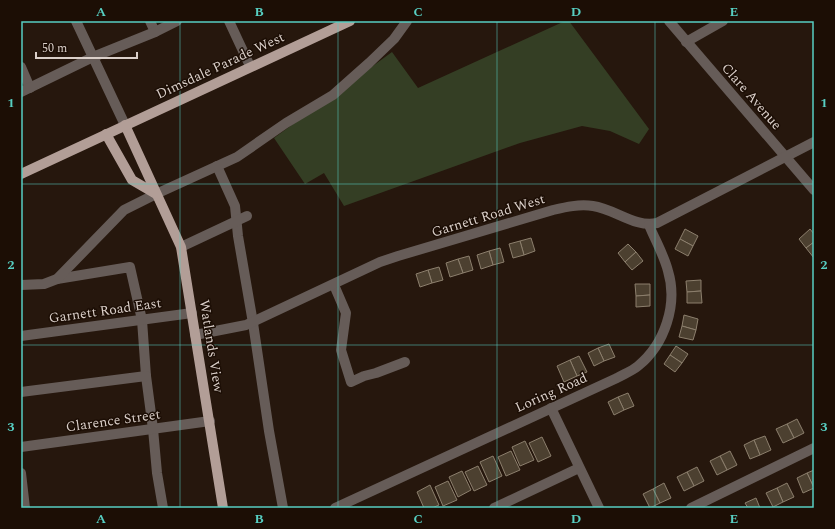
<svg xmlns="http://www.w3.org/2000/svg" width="835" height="529" font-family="Spectral,serif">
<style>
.green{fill:#343e24}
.building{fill:#4c4030;stroke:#8c7f6d}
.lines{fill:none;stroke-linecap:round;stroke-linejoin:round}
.minor{stroke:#665c58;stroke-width:10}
.major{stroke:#b29e97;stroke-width:10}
.grid{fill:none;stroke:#57cec2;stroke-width:1;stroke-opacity:0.55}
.labels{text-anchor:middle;stroke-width:3;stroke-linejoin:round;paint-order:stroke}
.street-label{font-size:14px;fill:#dacfc9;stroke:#1c0e05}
.neatline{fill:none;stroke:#57cec2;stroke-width:1.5}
.grid-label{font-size:13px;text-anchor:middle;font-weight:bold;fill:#57cec2}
</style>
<rect width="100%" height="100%" fill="#26170d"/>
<polygon class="green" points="565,21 569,21 649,129 639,144 610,131 582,126 520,143 344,206 324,173 305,184 274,138 392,52 418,88"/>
<g class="building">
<polygon points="685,229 698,236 693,246 680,239"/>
<polygon points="810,229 814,234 814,242 806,248 799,239"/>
<polygon points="531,238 535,251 524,255 520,241"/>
<polygon points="680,239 693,246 688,256 675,249"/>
<polygon points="520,241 524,255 513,258 509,244"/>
<polygon points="814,242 814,258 806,248"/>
<polygon points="628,244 636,252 625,262 618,253"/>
<polygon points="500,248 504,262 493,265 489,251"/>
<polygon points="489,251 493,265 481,269 477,255"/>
<polygon points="636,252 643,261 632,270 625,262"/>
<polygon points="469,256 473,270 463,273 458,259"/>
<polygon points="458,259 463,273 450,277 446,263"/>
<polygon points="439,267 443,280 432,283 428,270"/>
<polygon points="428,270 432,283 420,287 416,274"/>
<polygon points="701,280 701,291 687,292 686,281"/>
<polygon points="635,284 650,284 650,295 636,296"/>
<polygon points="701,291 702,303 687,303 687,292"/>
<polygon points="650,295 650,306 636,307 636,296"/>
<polygon points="684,315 698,319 696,330 682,326"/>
<polygon points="682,326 696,330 693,340 679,337"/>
<polygon points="609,344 615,357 604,361 598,348"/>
<polygon points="676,346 688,354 682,363 670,355"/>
<polygon points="598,348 604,361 594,366 588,353"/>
<polygon points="670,355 682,363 675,372 664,364"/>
<polygon points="579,356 587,372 577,376 570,360"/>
<polygon points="570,360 577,376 564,382 557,366"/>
<polygon points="628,393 634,406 624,410 618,397"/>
<polygon points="618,397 624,410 614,415 608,402"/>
<polygon points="797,419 804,433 794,438 787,424"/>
<polygon points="787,424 794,438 783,443 776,429"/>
<polygon points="765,436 771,450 760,455 754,440"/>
<polygon points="542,437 551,456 538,462 529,443"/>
<polygon points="754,440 760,455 750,459 744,445"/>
<polygon points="525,441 534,460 520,466 512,447"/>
<polygon points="511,451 520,470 506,476 498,457"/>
<polygon points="730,451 737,465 727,470 720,456"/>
<polygon points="493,456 502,476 489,482 480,462"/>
<polygon points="720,456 727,470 717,475 710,461"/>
<polygon points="478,466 487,485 474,491 465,472"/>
<polygon points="697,467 704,481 694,486 687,472"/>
<polygon points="814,470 814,488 807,473"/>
<polygon points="462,471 471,490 458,497 449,477"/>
<polygon points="687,472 694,486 684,491 677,477"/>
<polygon points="807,473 814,488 803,493 797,478"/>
<polygon points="448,481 457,500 443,506 435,487"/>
<polygon points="664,483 671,498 660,503 653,489"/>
<polygon points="787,483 794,497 783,502 777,488"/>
<polygon points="430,485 439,505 432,508 424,508 417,492"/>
<polygon points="777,488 783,502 773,507 766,493"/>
<polygon points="653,489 660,503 650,508 643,494"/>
<polygon points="756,498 760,508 748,508 745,503"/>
</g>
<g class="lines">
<g class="minor">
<polyline points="76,21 125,125"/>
<polyline points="150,21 155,32"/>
<polyline points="229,21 250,66"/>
<polyline points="669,21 814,190"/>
<polyline points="686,42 723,21"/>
<polyline points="21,67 30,88"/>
<polyline points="21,92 93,57 155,32 177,21"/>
<polyline points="217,166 235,206 238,236 253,323 269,431 283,508"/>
<polyline points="181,247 247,216"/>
<polyline points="57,279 130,267 142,320 146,376 153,429 157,473 163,508"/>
<polyline points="21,285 44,284 57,279 124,210 156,194 237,157 286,123 333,95 369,63 394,39 407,21"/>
<polyline points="334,285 346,313 341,350 351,382 364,376 376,373 405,362"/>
<path d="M 195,335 L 246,325 L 380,262 L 398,256 L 553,210 C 566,207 579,204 593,206 C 615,209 635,228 657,223 L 814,142"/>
<polyline points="21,336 192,313"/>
<polyline points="21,392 146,376"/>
<polyline points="551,408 599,508"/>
<polyline points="21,447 210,421"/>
<polyline points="21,473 25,508"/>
<path d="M 335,508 L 617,378 C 624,374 632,371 638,366 C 665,344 678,304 668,271 C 664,255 655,240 649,225"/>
<polyline points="494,508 579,468"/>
<polyline points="691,508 814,448"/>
</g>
<g class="major">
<polyline points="125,125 181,247 223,508"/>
<polyline points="106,134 132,180 156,194"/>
<polyline points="21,174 350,21"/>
</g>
</g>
<path class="grid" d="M 180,21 L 180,508M 338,21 L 338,508M 497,21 L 497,508M 655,21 L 655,508M 21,184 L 814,184M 21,345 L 814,345"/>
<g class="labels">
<g class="street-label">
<text transform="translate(220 65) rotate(-25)" y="5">Dimsdale Parade West</text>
<text transform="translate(752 96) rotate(49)" y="5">Clare Avenue</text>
<text transform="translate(488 215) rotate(-17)" y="5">Garnett Road West</text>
<text transform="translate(105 310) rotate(-8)" y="5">Garnett Road East</text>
<text transform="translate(212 346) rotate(81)" y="5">Watlands View</text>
<text transform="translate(551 392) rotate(-24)" y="5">Loring Road</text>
<text transform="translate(113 420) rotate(-8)" y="5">Clarence Street</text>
</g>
</g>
<rect width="835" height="529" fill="none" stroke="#1c0e05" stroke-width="44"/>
<path d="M36 52v6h101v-6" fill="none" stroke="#dacfc9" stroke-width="2"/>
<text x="42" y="52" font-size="12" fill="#dacfc9" stroke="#1c0e05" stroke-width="3" paint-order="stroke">50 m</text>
<rect x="22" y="22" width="791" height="485" class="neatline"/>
<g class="grid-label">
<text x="101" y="16">A</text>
<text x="259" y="16">B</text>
<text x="418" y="16">C</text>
<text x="576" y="16">D</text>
<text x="734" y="16">E</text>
<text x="11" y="107">1</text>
<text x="824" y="107">1</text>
<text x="11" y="269">2</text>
<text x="824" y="269">2</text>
<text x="11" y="431">3</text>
<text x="824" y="431">3</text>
<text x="101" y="523">A</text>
<text x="259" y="523">B</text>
<text x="418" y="523">C</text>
<text x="576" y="523">D</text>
<text x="734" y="523">E</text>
</g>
</svg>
